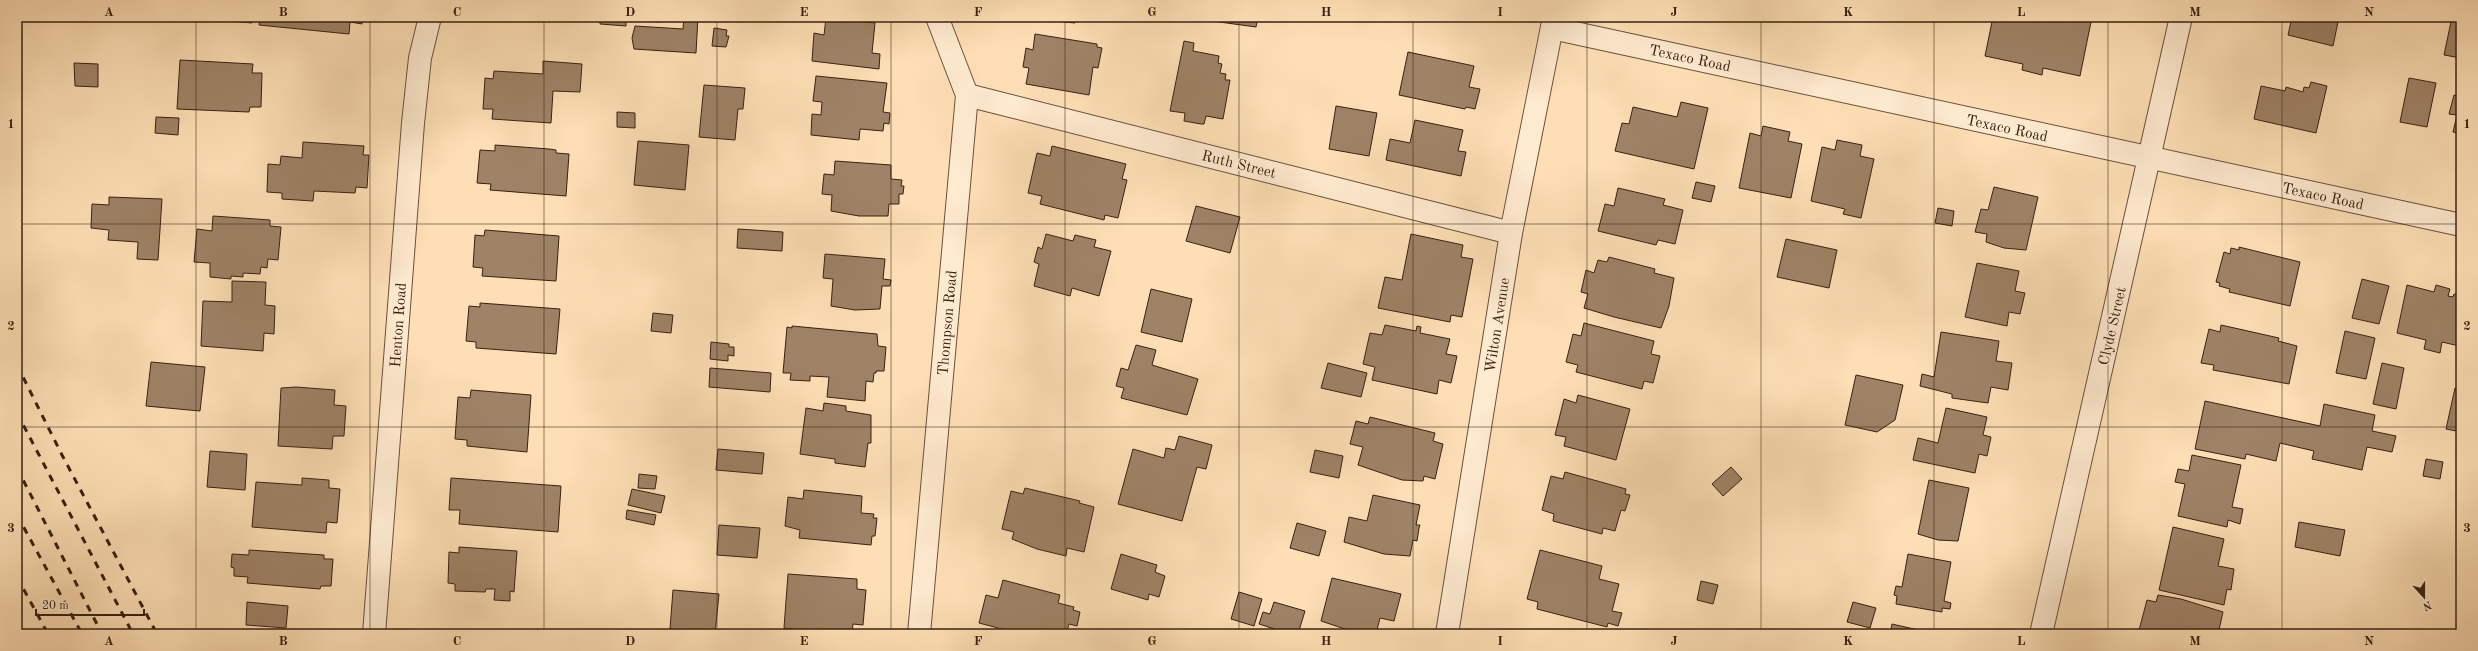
<svg xmlns="http://www.w3.org/2000/svg" width="2478" height="651" font-family="'Old Standard TT',serif">
<style>
.building{fill:#9f8367;stroke:#382012}
.lines{fill:none;stroke-linecap:round;stroke-linejoin:round}
.street-casing{stroke:#6a503b;stroke-width:24}
.street{stroke:#feeacf;stroke-width:22}
.rail{stroke:#382012;stroke-width:3;stroke-dasharray:7 7;stroke-linecap:butt}
.grid{fill:none;stroke:#382012;stroke-width:1;stroke-opacity:0.55}
.labels{text-anchor:middle;stroke-width:3;stroke-linejoin:round;paint-order:stroke}
.street-label{font-size:15px;fill:#382012;stroke:#feeacf}
.neatline{fill:none;stroke:#382012;stroke-width:1.5}
.grid-label{font-size:13px;text-anchor:middle;font-weight:bold;fill:#382012}
</style>
<rect width="100%" height="100%" fill="#fedfb5"/>
<filter id="stains"><feTurbulence type="fractalNoise" baseFrequency=".005" numOctaves="4"/><feColorMatrix values="0 0 0 0 .2 0 0 0 0 .09 0 0 0 0 .02 0 0 0 .5 -.17"/></filter>
<radialGradient id="worn" r=".72"><stop offset=".6" stop-color="#630" stop-opacity="0"/><stop offset="1" stop-color="#630" stop-opacity=".3"/></radialGradient>
<g class="building">
<polygon points="230,17 252,17 252,23 230,21"/>
<polygon points="260,17 363,17 362,24 350,22 349,34 259,25"/>
<polygon points="600,17 672,17 672,21 660,20 660,22 626,19 626,26 600,24"/>
<polygon points="684,17 698,17 696,53 634,49 632,38 635,26 683,29"/>
<polygon points="1014,17 1075,17 1075,23"/>
<polygon points="1213,17 1258,17 1256,27 1212,21"/>
<polygon points="1875,17 1898,17 1897,22"/>
<polygon points="1993,17 2092,17 2080,76 2043,68 2042,75 2022,70 2023,64 1985,56"/>
<polygon points="2290,17 2339,17 2333,46 2288,35 2292,17"/>
<polygon points="2340,17 2356,17 2355,20"/>
<polygon points="2452,17 2461,17 2461,58 2444,55"/>
<polygon points="826,18 875,23 872,53 880,54 879,69 812,61 814,33 824,35"/>
<polygon points="714,28 727,30 726,36 729,36 726,47 712,46"/>
<polygon points="1035,34 1097,44 1097,47 1102,48 1098,68 1093,67 1089,95 1026,84 1029,68 1023,67 1026,48 1033,50"/>
<polygon points="1184,41 1194,43 1193,51 1219,56 1218,63 1222,64 1220,73 1226,74 1225,80 1230,80 1223,119 1206,116 1204,124 1201,124 1184,121 1185,113 1170,111"/>
<polygon points="1408,52 1474,66 1469,87 1480,89 1475,109 1466,107 1465,109 1399,95"/>
<polygon points="180,60 253,64 252,73 262,73 261,107 250,107 249,112 177,109"/>
<polygon points="543,61 582,64 580,92 553,91 551,123 492,119 493,109 483,109 485,78 493,79 494,71 543,74"/>
<polygon points="74,63 98,64 98,87 75,86"/>
<polygon points="816,76 887,83 883,112 890,113 889,124 884,123 883,131 860,129 859,140 811,135 812,114 821,115 822,102 813,101"/>
<polygon points="2409,78 2436,83 2427,127 2400,122"/>
<polygon points="2311,82 2327,86 2316,133 2254,119 2261,86 2285,91 2286,87 2303,92 2304,87 2309,88"/>
<polygon points="704,85 745,88 743,109 738,109 735,140 699,137"/>
<polygon points="2461,94 2461,134 2453,132 2457,115 2449,114 2454,95 2460,97"/>
<polygon points="1681,102 1708,108 1694,169 1615,151 1622,123 1629,124 1633,107 1677,117"/>
<polygon points="1336,106 1377,113 1369,156 1329,149"/>
<polygon points="617,112 635,113 635,128 617,127"/>
<polygon points="156,117 179,118 178,135 155,133"/>
<polygon points="1415,120 1463,130 1458,151 1466,152 1461,176 1386,160 1390,139 1410,143"/>
<polygon points="1763,126 1790,132 1788,141 1802,144 1791,198 1739,188 1750,133 1761,136"/>
<polygon points="1837,140 1862,145 1860,156 1874,159 1861,218 1843,214 1845,209 1811,201 1822,147 1835,150"/>
<polygon points="638,141 689,145 685,190 634,185"/>
<polygon points="303,142 364,146 363,155 369,155 367,188 356,187 355,193 314,191 313,201 282,199 282,193 267,192 268,164 280,165 281,156 302,158"/>
<polygon points="495,145 549,149 556,150 556,153 569,154 566,196 490,190 491,184 477,183 480,150 495,151"/>
<polygon points="1052,146 1126,164 1122,179 1127,180 1118,218 1105,215 1104,220 1040,204 1042,196 1028,193 1037,153 1050,156"/>
<polygon points="835,161 891,165 891,179 902,180 901,186 904,186 903,194 899,194 899,204 889,204 888,216 859,216 831,211 832,195 822,194 824,174 834,175"/>
<polygon points="1696,182 1715,186 1711,202 1692,198"/>
<polygon points="1994,187 2038,197 2026,250 2004,248 1986,242 1987,234 1975,232 1981,209 1988,210"/>
<polygon points="1618,188 1665,199 1663,205 1683,210 1675,244 1658,240 1656,245 1598,231 1605,204 1614,206"/>
<polygon points="109,197 162,199 158,260 137,259 138,242 108,240 109,230 91,228 92,204 109,205"/>
<polygon points="1196,206 1240,217 1230,253 1186,241"/>
<polygon points="1938,208 1954,211 1952,226 1935,223"/>
<polygon points="213,216 270,220 270,226 281,227 278,260 268,259 267,268 261,267 260,274 243,273 243,277 231,276 231,279 210,277 210,263 194,262 197,229 212,231"/>
<polygon points="738,229 783,232 782,251 737,248"/>
<polygon points="485,230 559,236 556,281 482,276 483,268 473,267 475,235 484,236"/>
<polygon points="1046,234 1073,241 1075,235 1096,240 1094,247 1111,251 1099,296 1072,288 1070,296 1034,286 1039,264 1034,262 1038,247 1042,249"/>
<polygon points="1411,234 1463,245 1461,257 1473,259 1462,317 1451,315 1450,322 1378,308 1385,277 1402,280"/>
<polygon points="1786,239 1837,250 1829,288 1777,277"/>
<polygon points="2239,247 2300,262 2290,306 2229,292 2230,289 2219,286 2220,283 2216,282 2224,252 2230,254 2231,248 2239,250"/>
<polygon points="825,254 885,259 883,279 891,280 890,286 882,286 880,309 855,310 831,306 833,279 823,278"/>
<polygon points="1609,257 1655,269 1654,273 1674,278 1669,306 1661,328 1614,317 1584,308 1588,294 1581,292 1586,270 1594,273 1598,260 1607,262"/>
<polygon points="1977,263 2019,271 2015,291 2025,293 2020,314 2009,312 2007,326 1965,317"/>
<polygon points="2362,279 2389,286 2379,324 2352,318"/>
<polygon points="232,281 266,282 265,305 275,306 274,334 264,333 263,351 201,346 203,301 232,302"/>
<polygon points="2407,285 2434,292 2436,285 2450,289 2448,296 2453,297 2454,294 2461,295 2459,346 2442,342 2440,353 2424,349 2426,340 2397,333"/>
<polygon points="1151,289 1192,299 1182,342 1141,332"/>
<polygon points="480,303 560,309 556,354 476,348 476,342 466,341 469,306 480,307"/>
<polygon points="653,313 673,315 671,333 651,331"/>
<polygon points="1584,323 1654,341 1651,354 1660,356 1653,383 1644,381 1642,389 1576,372 1578,365 1566,362 1573,334 1581,336"/>
<polygon points="1385,325 1416,331 1417,326 1421,327 1420,333 1450,339 1446,354 1457,356 1451,383 1439,380 1437,394 1372,380 1375,367 1363,364 1370,333 1382,335"/>
<polygon points="2221,325 2279,338 2278,341 2297,346 2289,384 2213,370 2214,365 2201,363 2209,329 2220,332"/>
<polygon points="792,326 877,334 878,346 886,347 884,371 876,371 876,373 874,373 873,382 866,381 865,401 827,397 829,377 810,376 810,381 790,380 791,373 783,373 787,327 792,328"/>
<polygon points="2345,331 2375,338 2366,379 2336,373"/>
<polygon points="1941,332 1999,341 1996,361 2012,363 2008,390 1991,387 1988,403 1952,398 1952,394 1920,386 1922,374 1934,377"/>
<polygon points="711,342 729,344 729,347 734,347 734,356 728,355 728,361 710,359"/>
<polygon points="1136,345 1156,350 1152,365 1198,379 1187,415 1121,398 1124,388 1116,386 1121,368 1128,370"/>
<polygon points="151,362 205,367 200,411 146,406"/>
<polygon points="1328,363 1367,373 1361,397 1321,388"/>
<polygon points="2382,363 2404,368 2396,409 2373,404"/>
<polygon points="710,368 771,373 770,392 709,387"/>
<polygon points="1856,375 1903,385 1895,420 1877,432 1845,425"/>
<polygon points="296,387 335,390 334,405 346,406 344,436 333,436 332,449 278,446 281,388"/>
<polygon points="2455,388 2461,389 2461,432 2446,429"/>
<polygon points="471,390 531,395 527,452 467,446 467,440 455,439 458,397 470,398"/>
<polygon points="1578,395 1630,409 1616,460 1564,446 1566,437 1555,435 1564,399 1576,403"/>
<polygon points="2205,401 2320,426 2324,404 2375,415 2372,431 2396,436 2392,452 2367,447 2362,470 2312,459 2314,451 2280,443 2276,461 2246,454 2245,459 2195,449"/>
<polygon points="824,403 846,406 846,411 871,415 871,443 868,443 865,467 835,463 835,459 800,454 806,408 823,411"/>
<polygon points="1946,408 1987,417 1983,435 1991,437 1987,456 1979,454 1975,473 1913,460 1918,438 1938,443"/>
<polygon points="1370,417 1435,433 1433,441 1443,444 1435,479 1424,476 1423,481 1402,480 1358,465 1363,447 1350,444 1356,421 1368,424"/>
<polygon points="1179,436 1212,445 1206,469 1197,467 1182,521 1118,504 1133,449 1164,458 1166,448 1175,450"/>
<polygon points="718,449 764,453 762,474 716,470"/>
<polygon points="1315,450 1343,456 1339,478 1310,472"/>
<polygon points="210,451 247,454 245,490 207,487"/>
<polygon points="2192,455 2241,465 2232,507 2243,509 2240,524 2228,520 2227,527 2178,516 2185,484 2175,482 2178,469 2189,471"/>
<polygon points="2426,459 2443,462 2440,479 2423,476"/>
<polygon points="1731,467 1742,479 1723,496 1712,484"/>
<polygon points="1565,472 1626,489 1625,494 1630,495 1625,511 1621,510 1615,531 1603,528 1602,534 1553,521 1554,514 1542,510 1551,476 1563,479"/>
<polygon points="639,474 657,476 655,489 638,488"/>
<polygon points="302,478 329,480 329,488 340,489 337,523 327,522 326,533 252,527 256,482 302,485"/>
<polygon points="451,478 561,486 558,532 459,524 460,510 449,510"/>
<polygon points="1929,480 1969,488 1958,541 1938,540 1918,534"/>
<polygon points="1025,488 1080,501 1079,503 1094,507 1084,552 1067,548 1066,556 1037,549 1012,539 1014,532 1002,529 1011,491 1023,494"/>
<polygon points="632,489 665,496 661,513 628,505"/>
<polygon points="804,490 862,496 861,513 874,514 873,518 877,518 875,536 872,536 871,545 799,538 800,530 785,526 788,497 803,499"/>
<polygon points="1373,495 1420,505 1416,525 1420,525 1419,528 1417,541 1413,540 1410,556 1384,554 1344,542 1349,517 1367,521"/>
<polygon points="627,510 656,515 654,525 626,519"/>
<polygon points="2299,522 2345,530 2340,556 2295,547"/>
<polygon points="1297,523 1326,531 1319,556 1290,548"/>
<polygon points="719,525 760,528 757,558 717,555"/>
<polygon points="2173,527 2224,539 2218,566 2234,569 2231,590 2227,589 2224,605 2159,590"/>
<polygon points="459,547 517,551 514,592 510,591 510,601 494,600 495,589 486,589 485,592 455,591 455,584 448,583 449,552 459,553"/>
<polygon points="249,550 324,555 324,559 333,559 331,586 321,586 320,589 247,583 248,577 234,576 234,568 231,567 232,554 249,555"/>
<polygon points="1540,550 1602,566 1599,579 1619,584 1612,611 1622,613 1618,626 1608,623 1607,627 1537,609 1538,602 1527,599"/>
<polygon points="1121,554 1157,565 1155,572 1165,576 1159,597 1149,594 1148,600 1111,589"/>
<polygon points="1908,554 1951,562 1944,601 1951,603 1950,609 1942,608 1942,612 1896,604 1897,596 1894,595 1896,586 1902,587"/>
<polygon points="788,574 857,579 857,589 866,590 863,625 853,624 852,632 824,633 784,628"/>
<polygon points="1332,578 1401,594 1394,621 1380,618 1376,634 1373,634 1348,630 1321,621"/>
<polygon points="1003,580 1060,595 1058,603 1074,607 1073,610 1080,612 1077,626 1069,624 1066,634 1021,634 979,623 986,595 998,598"/>
<polygon points="1701,581 1718,585 1713,604 1697,600"/>
<polygon points="673,590 719,594 715,634 670,629"/>
<polygon points="1239,592 1262,599 1254,626 1231,619"/>
<polygon points="2158,595 2181,599 2223,612 2218,634 2138,634 2147,600 2156,602"/>
<polygon points="247,602 288,606 286,628 246,625"/>
<polygon points="1274,602 1305,611 1298,634 1290,634 1259,624 1263,612 1270,614"/>
<polygon points="1853,602 1876,608 1870,628 1847,622"/>
<polygon points="1892,624 1936,634 1890,634"/>
<polygon points="1667,630 1681,634 1666,634"/>
</g>
<g class="lines">
<defs>
<g id="street">
<polyline points="1552,28 2461,225"/>
<polyline points="967,95 1511,233"/>
<polyline points="374,634 413,123 420,58 430,17"/>
<polyline points="919,634 967,95 937,17"/>
<polyline points="1447,634 1511,233 1554,17"/>
<polyline points="2041,634 2181,17"/>
</g>
</defs>
<use href="#street" class="street-casing"/>
<use href="#street" class="street"/>
<g class="rail">
<polyline points="17,365 62,455 157,634"/>
<polyline points="17,413 133,634"/>
<polyline points="17,468 102,634"/>
<polyline points="17,515 82,634"/>
<polyline points="17,577 48,634"/>
<polyline points="17,625 21,634"/>
</g>
</g>
<path class="grid" d="M 196,17 L 196,634M 370,17 L 370,634M 544,17 L 544,634M 717,17 L 717,634M 891,17 L 891,634M 1065,17 L 1065,634M 1239,17 L 1239,634M 1413,17 L 1413,634M 1587,17 L 1587,634M 1761,17 L 1761,634M 1934,17 L 1934,634M 2108,17 L 2108,634M 2282,17 L 2282,634M 17,224 L 2461,224M 17,427 L 2461,427"/>
<g class="labels">
<g class="street-label">
<text transform="translate(1690 58) rotate(12)" y="5">Texaco Road</text>
<text transform="translate(2007 128) rotate(12)" y="5">Texaco Road</text>
<text transform="translate(1239 164) rotate(14)" y="5">Ruth Street</text>
<text transform="translate(2323 196) rotate(12)" y="5">Texaco Road</text>
<text transform="translate(947 323) rotate(-85)" y="5">Thompson Road</text>
<text transform="translate(398 325) rotate(-86)" y="5">Henton Road</text>
<text transform="translate(1497 325) rotate(-81)" y="5">Wilton Avenue</text>
<text transform="translate(2112 326) rotate(-77)" y="5">Clyde Street</text>
</g>
</g>
<rect width="2478" height="651" fill="none" stroke="#fedfb5" stroke-width="44"/>
<g transform="translate(2424 597) rotate(159)" stroke="#feeacf" stroke-width="3" paint-order="stroke">
<path d="M0-3L7 15L0 10L-7 15Z" fill="#382012"/>
<text y="-6" font-size="11" font-weight="bold" text-anchor="middle" fill="#382012">N</text>
</g>
<path d="M36 609v6h108v-6" fill="none" stroke="#382012" stroke-width="2"/>
<text x="42" y="609" font-size="12" fill="#382012" stroke="#feeacf" stroke-width="3" paint-order="stroke">20 m</text>
<rect x="22" y="22" width="2434" height="607" class="neatline"/>
<g class="grid-label">
<text x="109" y="16">A</text>
<text x="283" y="16">B</text>
<text x="457" y="16">C</text>
<text x="630" y="16">D</text>
<text x="804" y="16">E</text>
<text x="978" y="16">F</text>
<text x="1152" y="16">G</text>
<text x="1326" y="16">H</text>
<text x="1500" y="16">I</text>
<text x="1674" y="16">J</text>
<text x="1848" y="16">K</text>
<text x="2021" y="16">L</text>
<text x="2195" y="16">M</text>
<text x="2369" y="16">N</text>
<text x="11" y="128">1</text>
<text x="2467" y="128">1</text>
<text x="11" y="330">2</text>
<text x="2467" y="330">2</text>
<text x="11" y="532">3</text>
<text x="2467" y="532">3</text>
<text x="109" y="645">A</text>
<text x="283" y="645">B</text>
<text x="457" y="645">C</text>
<text x="630" y="645">D</text>
<text x="804" y="645">E</text>
<text x="978" y="645">F</text>
<text x="1152" y="645">G</text>
<text x="1326" y="645">H</text>
<text x="1500" y="645">I</text>
<text x="1674" y="645">J</text>
<text x="1848" y="645">K</text>
<text x="2021" y="645">L</text>
<text x="2195" y="645">M</text>
<text x="2369" y="645">N</text>
</g>
<rect width="100%" height="100%" filter="url(#stains)"/>
<rect width="100%" height="100%" fill="url(#worn)"/>
</svg>
